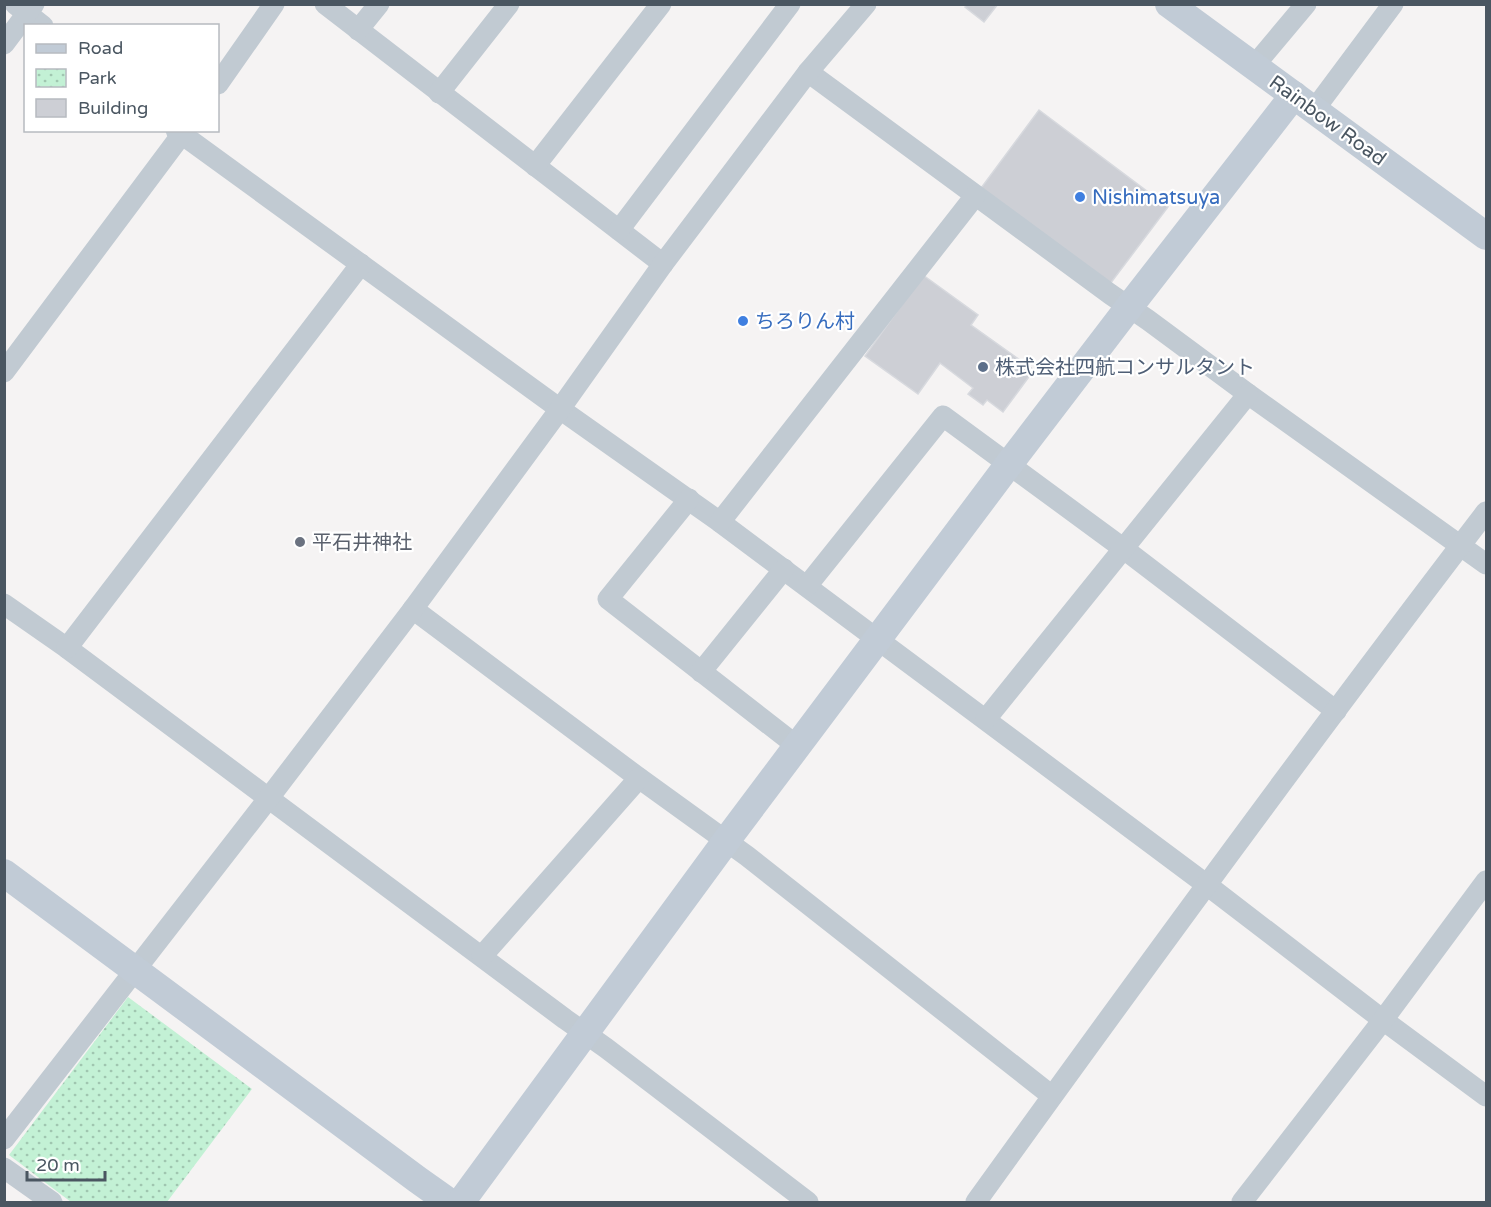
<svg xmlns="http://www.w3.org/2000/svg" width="1491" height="1207" font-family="'Varela Round','Noto Sans JP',sans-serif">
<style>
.park{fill:url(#park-dots)}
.building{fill:#cdcfd5;stroke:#d7d9de;stroke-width:1.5}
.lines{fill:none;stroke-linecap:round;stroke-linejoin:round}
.street{stroke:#c1cad2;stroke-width:21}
.secondary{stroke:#c1cbd6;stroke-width:28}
.shop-dot{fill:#3f7fe0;stroke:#fff;stroke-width:2}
.service-dot{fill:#5c6f8a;stroke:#fff;stroke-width:2}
.worship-dot{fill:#6b7280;stroke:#fff;stroke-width:2}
.labels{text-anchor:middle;stroke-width:4.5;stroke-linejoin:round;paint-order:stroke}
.street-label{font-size:20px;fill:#4a5661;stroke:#fff}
.shop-label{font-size:20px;fill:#366cbe;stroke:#fff;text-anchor:start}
.service-label{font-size:20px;fill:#4e5e75;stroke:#fff;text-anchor:start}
.worship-label{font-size:20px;fill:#5b616d;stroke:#fff;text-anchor:start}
</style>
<defs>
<pattern id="park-dots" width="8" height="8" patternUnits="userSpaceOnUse" patternTransform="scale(1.5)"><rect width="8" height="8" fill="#c3f1d5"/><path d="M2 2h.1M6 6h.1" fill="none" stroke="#a0c6b0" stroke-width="1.8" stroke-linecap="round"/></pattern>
</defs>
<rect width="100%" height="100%" fill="#f5f3f3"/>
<polygon class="park" points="128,997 252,1089 167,1202 71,1202 9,1155"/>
<g class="building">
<polygon points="967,4 998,4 984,22 965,7"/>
<polygon points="1039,110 1168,207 1110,284 981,188"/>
<polygon points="923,275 978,315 971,325 1034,370 1003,412 987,400 983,405 968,394 973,388 940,363 918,394 865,356"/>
</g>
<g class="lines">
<g class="street">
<polyline points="15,4 43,26"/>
<polyline points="325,4 663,264"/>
<polyline points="358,30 379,4"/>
<polyline points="4,44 34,4"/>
<polyline points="1254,66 1306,4"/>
<polyline points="808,72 1110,294 1148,320 1248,394 1486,564"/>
<polyline points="218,84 274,4"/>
<polyline points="439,93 509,4"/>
<polyline points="1314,110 1393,4"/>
<polyline points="176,130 560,409 720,522 1207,885 1383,1020 1486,1096"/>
<polyline points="535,166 661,4"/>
<polyline points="619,230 790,4"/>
<polyline points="4,372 185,130"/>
<polyline points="689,499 608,599 797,746"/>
<polyline points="720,522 975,196"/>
<polyline points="807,586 943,416 1124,549 1336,711"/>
<polyline points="4,604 67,648 565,1019 606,1048 808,1202"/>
<polyline points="413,609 639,778 747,856 1052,1096"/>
<polyline points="67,648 361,264"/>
<polyline points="701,672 784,569"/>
<polyline points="986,719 1248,394"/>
<polyline points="482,956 639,778"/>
<polyline points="4,1139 268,799 413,609 560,409 663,264 808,72 866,4"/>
<polyline points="4,1168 52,1202"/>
<path d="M 976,1202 C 1143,970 1312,739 1486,512"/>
<polyline points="1242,1202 1383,1020 1486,881"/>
</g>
<g class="secondary">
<polyline points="1169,4 1486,236"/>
<polyline points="4,873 418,1180 449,1202"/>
<polyline points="461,1202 726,841 1009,464 1129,307 1294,95"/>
</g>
</g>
<g class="shop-dot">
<circle cx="1080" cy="197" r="6"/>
<circle cx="743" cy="321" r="6"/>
</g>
<circle class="service-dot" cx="983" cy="367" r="6"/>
<circle class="worship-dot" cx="300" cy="542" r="6"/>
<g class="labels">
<g class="street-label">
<text transform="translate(1328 120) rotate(36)" y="7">Rainbow Road</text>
</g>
<g class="shop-label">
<text x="1092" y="204">Nishimatsuya</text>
<text x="755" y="328">ちろりん村</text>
</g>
<g class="service-label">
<text x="995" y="374">株式会社四航コンサルタント</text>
</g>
<g class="worship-label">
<text x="312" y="549">平石井神社</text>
</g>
</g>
<rect width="1491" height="1207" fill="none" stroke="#4a5661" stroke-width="12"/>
<rect x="24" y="24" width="195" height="108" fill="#ffffff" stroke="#b7bbc0" stroke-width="1.5"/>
<rect x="36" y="44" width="30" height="9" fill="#c1cbd6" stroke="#b7bbc0" stroke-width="1.5"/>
<text x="78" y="54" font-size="18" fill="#4a5661">Road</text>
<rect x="36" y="69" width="30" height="18" fill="url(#park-dots)" stroke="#b7bbc0" stroke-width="1.5"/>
<text x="78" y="84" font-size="18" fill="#4a5661">Park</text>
<rect x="36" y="99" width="30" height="18" fill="#cdcfd5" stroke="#b7bbc0" stroke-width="1.5"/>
<text x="78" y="114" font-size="18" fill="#4a5661">Building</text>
<path d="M27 1171v9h78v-9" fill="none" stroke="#4a5661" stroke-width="3"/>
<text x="36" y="1171" font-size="18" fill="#4a5661" stroke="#ffffff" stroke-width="4.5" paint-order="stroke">20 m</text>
</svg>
